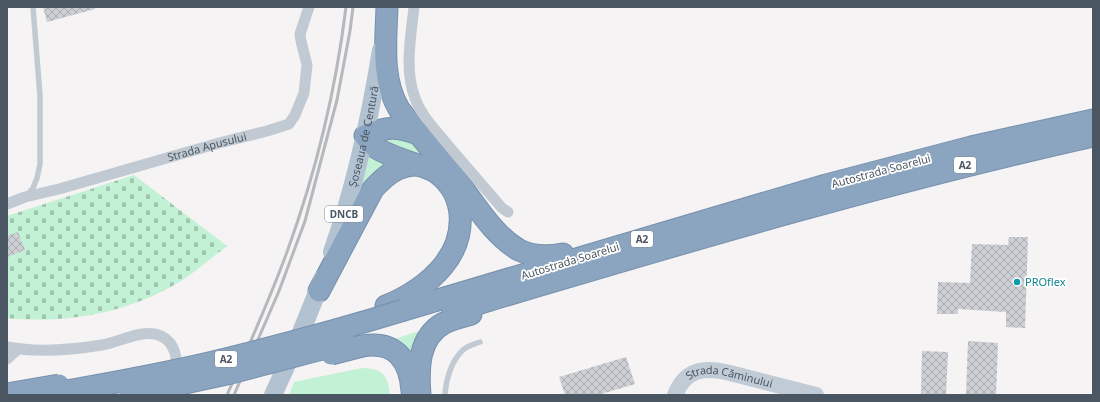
<svg xmlns="http://www.w3.org/2000/svg" width="1100" height="402" font-family="'Noto Sans',sans-serif">
<style>
.grass{fill:#c3f1d5}
.cemetery{fill:url(#cemetery-stones)}
.building{fill:url(#building-cross-hatch)}
.lines{fill:none;stroke-linecap:round;stroke-linejoin:round}
.highway-casing{stroke:#7690ad;stroke-width:23}
.lane{stroke:#c1cad2;stroke-width:5.5}
.street{stroke:#c1cad2;stroke-width:11}
.secondary{stroke:#c1cbd6;stroke-width:16}
.primary{stroke:#b3c2d1;stroke-width:18}
.highway{stroke:#8ba5c1;stroke-width:21}
.rail{stroke:#b5b8bd;stroke-width:3}
.highway-bridge-casing{stroke:#7690ad;stroke-width:23;stroke-linecap:butt}
.highway-bridge{stroke:#8ba5c1;stroke-width:21}
.culture-dot{fill:#0f9aa8;stroke:#fff;stroke-width:1.5}
.labels{text-anchor:middle;stroke-width:3.5;stroke-linejoin:round;paint-order:stroke}
.shield{fill:#fff;stroke:#808990;stroke-width:1}
.shield-label{font-size:10px;font-weight:bold;fill:#4a5661}
.street-label{font-size:11px;fill:#4a5661;stroke:#fff}
.culture-label{font-size:11px;fill:#0d838f;stroke:#fff;text-anchor:start}
</style>
<defs>
<pattern id="cemetery-stones" width="16" height="16" patternUnits="userSpaceOnUse"><rect width="16" height="16" fill="#c3f1d5"/><path d="M2 7V4a2 2 0 0 1 4 0v3zM10 15v-3a2 2 0 0 1 4 0v3z" fill="#a0c6b0"/></pattern>
<pattern id="building-cross-hatch" width="8" height="8" patternUnits="userSpaceOnUse"><rect width="8" height="8" fill="#cdcfd5"/><path d="M0 0l8 8M0 8l8-8" fill="none" stroke="#a8abb0"/></pattern>
</defs>
<rect width="100%" height="100%" fill="#f5f3f3"/>
<g class="grass">
<polygon points="376,136 404,136 424,150 423,162"/>
<polygon points="369,154 394,159 358,212 360,185"/>
<polygon points="419,331 421,331 416,358 388,341"/>
<path d="M 362,368 C 383,369 387,374 390,395 L 289,395 L 294,382 Z"/>
</g>
<path class="cemetery" d="M 134,175 L 227,246 C 212,257 197,271 181,281 C 128,313 68,324 7,318 L 7,216 Z"/>
<g class="building">
<polygon points="43,7 95,7 95,9 47,22"/>
<polygon points="18,232 25,250 7,257 7,236"/>
<polygon points="1009,237 1028,237 1025,328 1006,327 1006,312 958,309 958,314 937,314 938,282 970,283 972,244 1008,245"/>
<polygon points="968,341 998,343 996,395 966,395"/>
<polygon points="922,351 948,352 946,395 921,395"/>
<polygon points="626,357 635,384 598,395 565,395 559,377"/>
</g>
<g class="lines">
<defs>
<g id="highway">
<path d="M 387,7 C 386,41 381,79 399,109 C 418,134 439,158 458,182 C 476,205 493,235 519,250 C 533,257 548,257 563,254"/>
<path d="M 319,291 L 373,189 C 386,175 398,165 417,165"/>
<path d="M 386,306 C 408,297 428,284 443,266 C 466,238 468,196 437,173 C 431,169 425,167 418,165 C 406,161 388,155 378,149 C 373,145 369,140 365,136 C 388,126 395,126 419,134"/>
<polyline points="404,310 826,185 971,147 1093,120"/>
<path d="M 453,311 C 665,248 877,184 1093,136"/>
<path d="M 362,346 C 395,340 410,360 412,391"/>
<path d="M 420,395 C 418,369 418,337 444,323 C 453,319 462,317 471,314"/>
</g>
</defs>
<use href="#highway" class="highway-casing"/>
<g class="lane">
<polyline points="27,195 33,188 37,178 40,164 40,96 33,7"/>
<path d="M 445,395 C 446,380 451,361 463,350 C 468,345 474,344 480,342"/>
</g>
<g class="street">
<path d="M 414,7 C 411,36 404,70 415,98 C 421,116 435,129 446,143 C 465,165 484,187 502,208 L 508,212"/>
<path id="s1" d="M 7,204 L 25,197 L 59,189 L 219,143 L 267,131 L 289,124 L 295,115 L 304,93 L 307,65 L 301,41 L 300,34 L 309,7"/>
<path d="M 7,347 C 38,353 71,350 102,345 C 119,342 144,328 161,336 C 176,343 177,359 177,373"/>
<polyline points="7,359 18,349"/>
</g>
<path class="secondary" id="s2" d="M 675,395 C 685,370 702,367 726,372 L 816,395"/>
<g class="primary">
<path id="s3" d="M 332,252 C 355,187 370,118 381,50"/>
<polyline points="273,395 295,347 323,278"/>
</g>
<use href="#highway" class="highway"/>
<g class="rail">
<path d="M 227,395 C 248,348 269,301 287,252 C 315,175 336,88 346,7"/>
<polyline points="234,395 279,291 305,221 337,100 350,31 353,7"/>
</g>
<defs>
<g id="highway-bridge">
<polyline points="331,354 362,346"/>
<polyline points="7,394 59,385"/>
<path d="M 45,395 C 106,384 167,374 226,359 C 286,344 345,328 404,310"/>
<polyline points="130,395 231,373 345,343"/>
</g>
</defs>
<use href="#highway-bridge" class="highway-bridge-casing"/>
<use href="#highway-bridge" class="highway-bridge"/>
</g>
<circle class="culture-dot" cx="1017" cy="282" r="4"/>
<g class="labels">
<g class="shield">
<rect x="954" y="157" width="22" height="16" rx="3"/>
<rect x="325" y="206" width="38" height="16" rx="3"/>
<rect x="631" y="231" width="22" height="16" rx="3"/>
<rect x="215" y="351" width="22" height="16" rx="3"/>
</g>
<g class="shield-label">
<text x="965" y="169">A2</text>
<text x="344" y="218">DNCB</text>
<text x="642" y="243">A2</text>
<text x="226" y="363">A2</text>
</g>
<g class="street-label">
<text dy="4" stroke="none"><textPath href="#s3" startOffset="120">Șoseaua de Centură</textPath></text>
<text dy="4" stroke="none"><textPath href="#s1" startOffset="208">Strada Apusului</textPath></text>
<text transform="translate(881 171) rotate(-15)" y="4">Autostrada Soarelui</text>
<text transform="translate(570 261) rotate(-17)" y="4">Autostrada Soarelui</text>
<text dy="4" stroke="none"><textPath href="#s2" startOffset="66">Strada Căminului</textPath></text>
</g>
<g class="culture-label">
<text x="1025" y="286">PROflex</text>
</g>
</g>
<rect width="1100" height="402" fill="none" stroke="#4a5661" stroke-width="16"/>
</svg>
